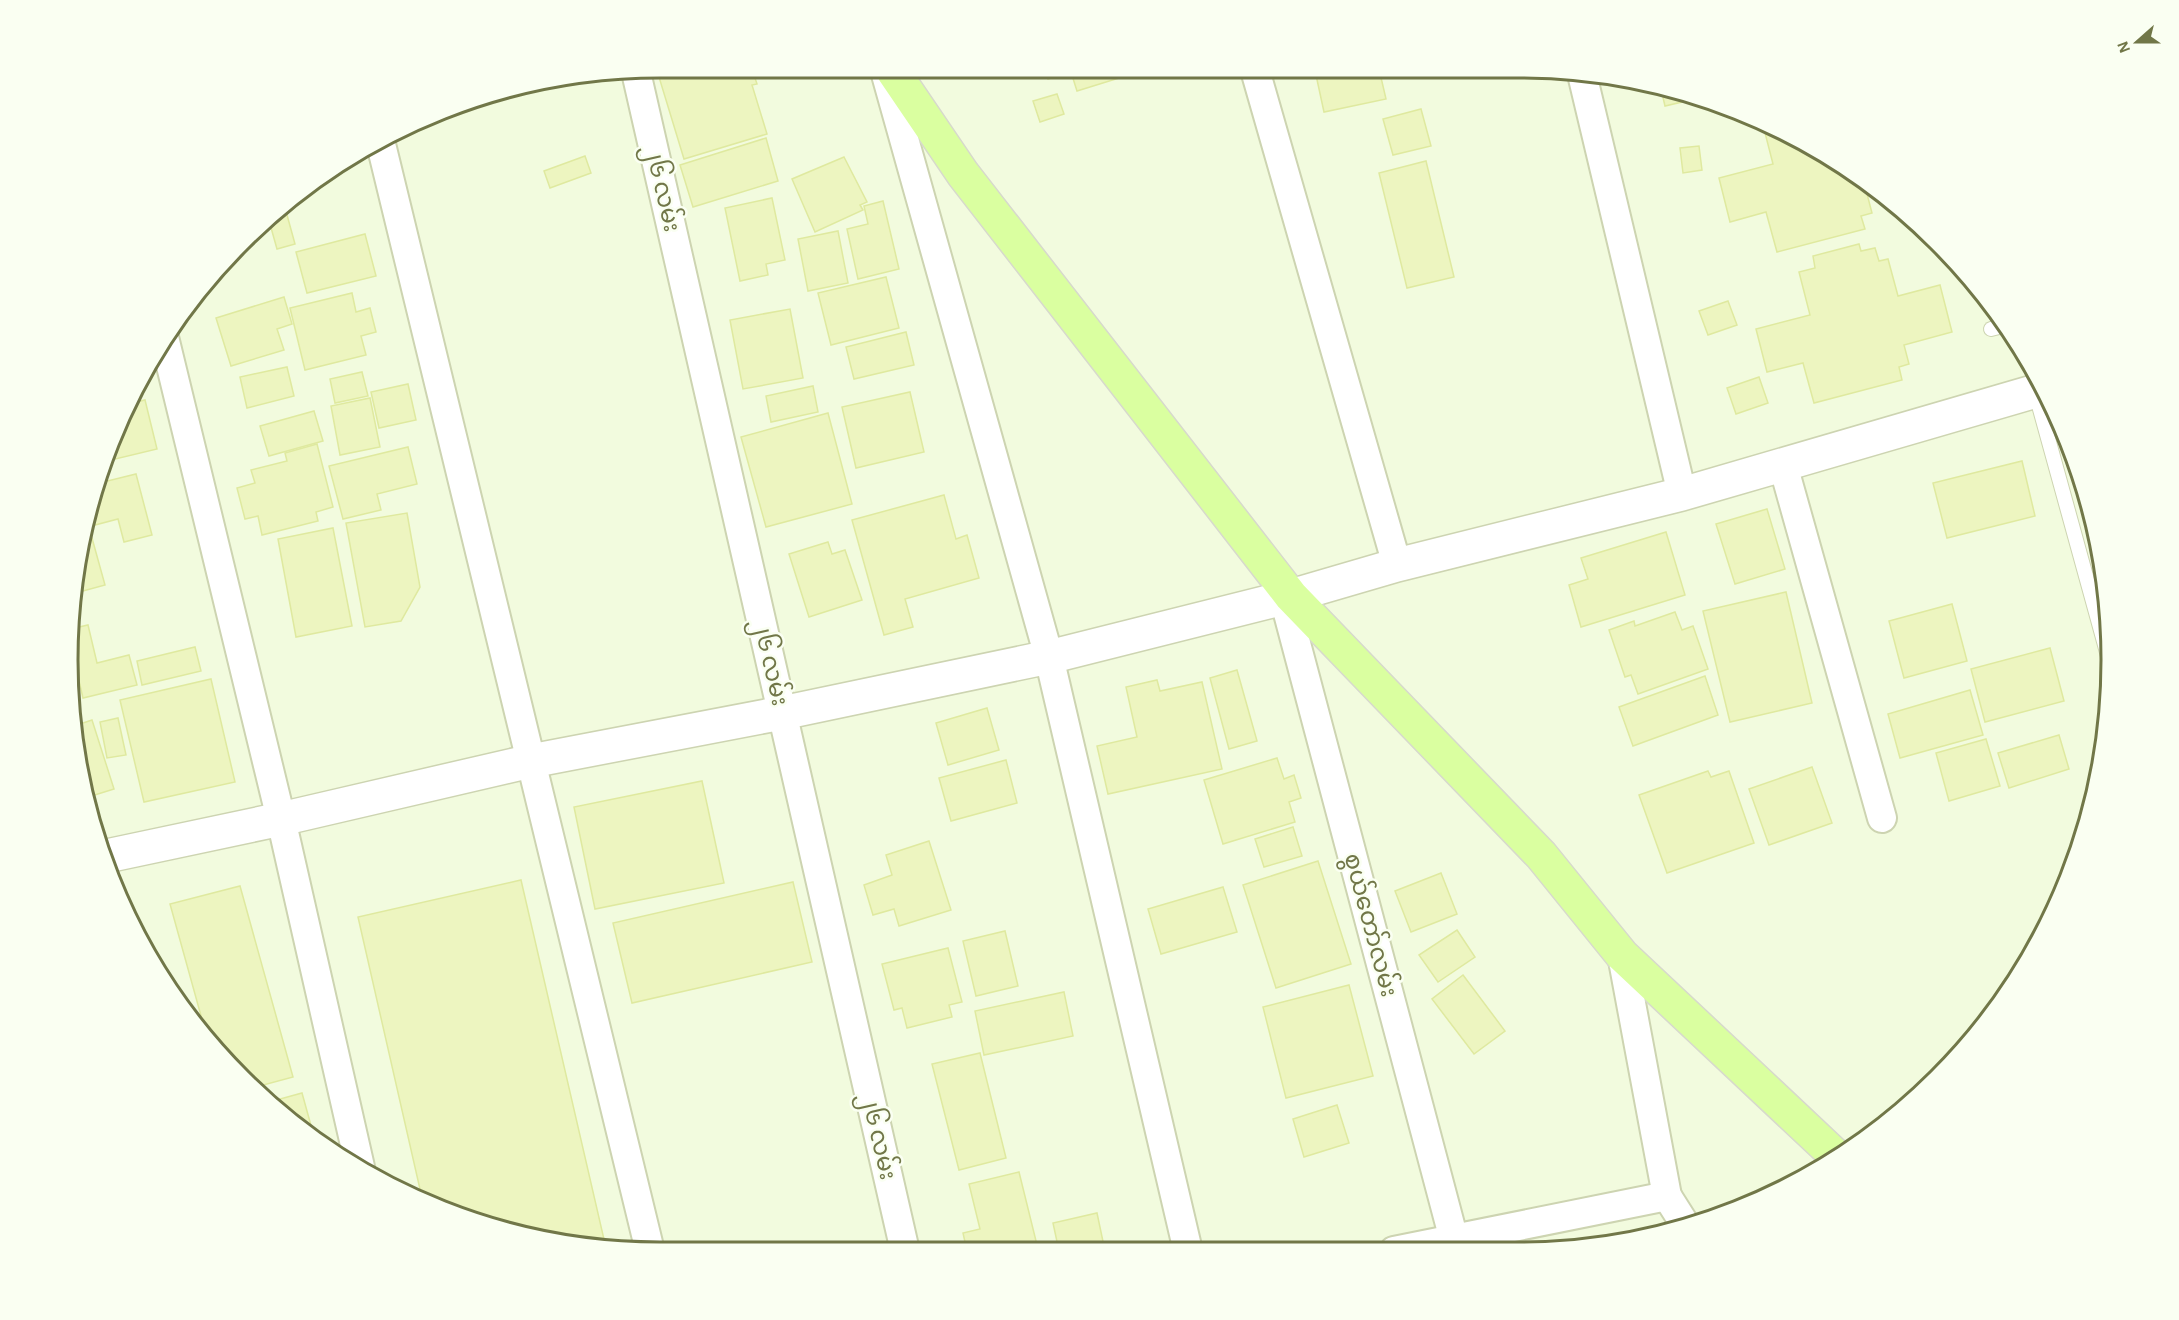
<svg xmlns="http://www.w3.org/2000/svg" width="2179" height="1320" font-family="'Alegreya Sans','Noto Sans Myanmar',sans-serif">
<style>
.residential{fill:#f2fbde}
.building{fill:#edf5c0;stroke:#dfe99f;stroke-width:1.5}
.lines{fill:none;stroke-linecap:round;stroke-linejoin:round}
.service-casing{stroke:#cdd4b1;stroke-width:16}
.minor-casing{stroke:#cdd4b1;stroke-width:32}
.tertiary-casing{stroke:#cdd4b1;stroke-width:36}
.primary-casing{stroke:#d7d9cc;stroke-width:36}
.service{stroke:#fff;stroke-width:14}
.minor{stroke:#fff;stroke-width:28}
.tertiary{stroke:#fff;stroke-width:33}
.primary{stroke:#daffa0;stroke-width:33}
.labels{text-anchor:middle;stroke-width:5;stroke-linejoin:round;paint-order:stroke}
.street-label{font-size:24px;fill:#717748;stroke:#fafff2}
.rim{fill:none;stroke:#717748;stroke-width:3}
</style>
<rect width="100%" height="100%" fill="#f7feeb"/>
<polygon class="residential" points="1558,69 1710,99 1848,168 1938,241 2012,331 2067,434 2100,545 2111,660 2100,776 2066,887 2011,989 1910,1105 1815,1173 1709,1221 1558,1251 621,1251 469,1221 331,1152 241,1079 190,1020 147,956 99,851 79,775 68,660 73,582 99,470 168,331 241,241 300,190 398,129 470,99 582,73"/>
<g class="building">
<polygon points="1379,69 1386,99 1324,112 1316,75 1342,70"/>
<polygon points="1046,71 1117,71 1119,78 1077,91 1071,72 1048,79"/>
<polygon points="674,72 753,72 757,84 752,85 767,134 684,159 659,77"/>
<polygon points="1661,89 1698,97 1699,98 1665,106"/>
<polygon points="1057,94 1064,114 1040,122 1033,101"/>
<polygon points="1421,109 1431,146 1393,155 1383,119"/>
<polygon points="1763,125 1848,168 1877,191 1867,194 1872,213 1861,216 1865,229 1777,252 1766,212 1730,222 1719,178 1773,164"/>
<polygon points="766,138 778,181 693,207 680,165"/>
<polygon points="1699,146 1702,170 1683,173 1680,148"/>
<polygon points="585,156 591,173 550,188 544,171"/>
<polygon points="844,157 867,202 860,205 863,210 815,232 792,179"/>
<polygon points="1426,161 1454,277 1407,288 1379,173"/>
<polygon points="772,198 785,260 766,264 768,275 740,281 725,208"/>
<polygon points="883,201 899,269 858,279 847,229 868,224 864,206"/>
<polygon points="284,204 295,244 277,249 268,217"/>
<polygon points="838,231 848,283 808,291 798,239"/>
<polygon points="365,234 376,276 307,293 296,252"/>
<polygon points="1859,244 1861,251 1875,248 1879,261 1888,259 1898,296 1940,285 1952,332 1904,345 1909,364 1899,367 1902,380 1814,403 1803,363 1767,372 1756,329 1810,315 1799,272 1815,268 1813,256"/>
<polygon points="886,277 899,328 831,345 818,293"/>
<polygon points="352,293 356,312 370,308 376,332 361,336 366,355 305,370 290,308"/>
<polygon points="284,297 292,324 277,329 284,350 231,366 216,318"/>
<polygon points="1728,301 1737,325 1708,335 1699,311"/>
<polygon points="790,309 803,378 743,389 730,320"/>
<polygon points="906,332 914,365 854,379 846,347"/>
<polygon points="287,367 294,396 247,408 240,377"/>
<polygon points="362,372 368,396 335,403 330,379"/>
<polygon points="1759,377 1768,403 1736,414 1727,388"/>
<polygon points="408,384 416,420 379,428 371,392"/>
<polygon points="813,386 818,412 771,422 766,396"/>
<polygon points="910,392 924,452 856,468 842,407"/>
<polygon points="370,398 380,447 340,455 331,406"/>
<polygon points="145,400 157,449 103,462 132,403"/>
<polygon points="314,411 323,441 269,456 260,426"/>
<polygon points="828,413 852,504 766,527 741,437"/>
<polygon points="317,444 333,507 316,512 318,521 262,535 258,516 245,519 237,488 255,483 251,470 287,461 285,453"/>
<polygon points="408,447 417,484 377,494 381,510 343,519 329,466"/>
<polygon points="2022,461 2035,516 1947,538 1933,483"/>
<polygon points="136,474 152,535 124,542 118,519 95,525 90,506 95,484"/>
<polygon points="944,495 956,539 967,535 979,578 905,599 913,627 884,635 852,520"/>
<polygon points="1767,509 1785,569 1735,584 1716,524"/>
<polygon points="407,513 420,587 401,621 365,627 346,523"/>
<polygon points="87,520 105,585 72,594 73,582"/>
<polygon points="333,528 352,626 296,637 278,539"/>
<polygon points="1666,532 1685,595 1581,627 1569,585 1588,579 1581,558"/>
<polygon points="828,542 832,554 845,550 862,600 809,617 789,554"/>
<polygon points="1786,592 1812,703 1730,722 1703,611"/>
<polygon points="1952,604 1967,661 1904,678 1889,621"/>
<polygon points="1675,612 1682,630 1693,626 1708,669 1638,694 1631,675 1625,677 1609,630 1634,621 1635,626"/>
<polygon points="88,625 97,663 129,655 137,685 83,698 69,639 70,629"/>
<polygon points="195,647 201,671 142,685 137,661"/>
<polygon points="2050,648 2064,701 1985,722 1971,669"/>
<polygon points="68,652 73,673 69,674 68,660"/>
<polygon points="1237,670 1257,741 1229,749 1210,678"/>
<polygon points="1705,676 1718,715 1633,746 1619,707"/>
<polygon points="211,679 235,782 144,802 120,700"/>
<polygon points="1157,680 1160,691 1202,682 1222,769 1108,794 1097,746 1137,737 1126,687"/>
<polygon points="1970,690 1983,735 1900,758 1888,714"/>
<polygon points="987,708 999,750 948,765 936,723"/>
<polygon points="118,718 126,755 107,758 100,722"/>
<polygon points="92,720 114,789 85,798 79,775 74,726"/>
<polygon points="2059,735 2069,769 2009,788 1998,753"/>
<polygon points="1986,739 2000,786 1949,801 1936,753"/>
<polygon points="1277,758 1284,779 1294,775 1301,798 1289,802 1295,822 1223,844 1204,780"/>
<polygon points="1006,760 1017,803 951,821 939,778"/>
<polygon points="1812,767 1832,823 1769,845 1749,789"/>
<polygon points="1708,771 1711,777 1729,771 1754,843 1667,873 1639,795"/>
<polygon points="702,781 724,883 595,909 574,807"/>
<polygon points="1293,827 1302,856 1264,867 1255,839"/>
<polygon points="929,841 951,910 899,926 894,909 873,915 864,885 892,875 886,855"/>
<polygon points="1318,861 1351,964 1276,988 1243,885"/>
<polygon points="1441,873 1457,914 1411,932 1395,891"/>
<polygon points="521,880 606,1248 469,1221 422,1198 358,917"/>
<polygon points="793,882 812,962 632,1003 613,923"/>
<polygon points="240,886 293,1077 252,1088 241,1079 208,1041 170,904"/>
<polygon points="1223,887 1237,932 1161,954 1148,909"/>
<polygon points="1457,930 1475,957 1438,982 1419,955"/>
<polygon points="1005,931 1018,986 976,996 963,941"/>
<polygon points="948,948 962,1002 949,1005 952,1017 907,1028 902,1008 894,1010 882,964"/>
<polygon points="1463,975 1505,1031 1474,1054 1432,999"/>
<polygon points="1349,985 1373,1076 1286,1098 1263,1007"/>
<polygon points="1064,992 1073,1036 984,1055 975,1011"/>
<polygon points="186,1000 192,1023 178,1002"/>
<polygon points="980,1053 1006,1158 959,1170 932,1064"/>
<polygon points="302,1093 315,1140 269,1102"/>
<polygon points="1337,1105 1349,1143 1304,1157 1293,1119"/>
<polygon points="1019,1172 1037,1245 1013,1251 967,1251 963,1233 980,1229 969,1184"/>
<polygon points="1097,1213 1105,1251 1059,1251 1053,1223"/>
</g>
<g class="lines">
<defs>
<g id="service">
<polyline points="1991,329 2007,325"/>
<polyline points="2035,391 2111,667"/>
</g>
<g id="minor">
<polyline points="1255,70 1397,565"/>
<polyline points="885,71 1049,657 1188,1251"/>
<polyline points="636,72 905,1251"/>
<polyline points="1582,74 1682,494"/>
<polyline points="380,140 650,1251"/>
<polyline points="164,337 281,819 360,1167"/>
<polyline points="1783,465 1882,818"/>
<polyline points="1284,598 1457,1251"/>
<polyline points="1667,1196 1686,1226"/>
<polyline points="1394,1251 1667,1196 1622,955"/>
</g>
<polyline id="tertiary" points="102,857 281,819 531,761 782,713 1049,657 1284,598 1397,565 1682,494 2043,389"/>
<polyline id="primary" points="893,71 963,174 1291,596 1541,855 1622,955 1837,1157"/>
</defs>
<use href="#service" class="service-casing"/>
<use href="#minor" class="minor-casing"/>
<use href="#tertiary" class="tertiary-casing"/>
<use href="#primary" class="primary-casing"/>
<use href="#service" class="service"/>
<use href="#minor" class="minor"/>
<use href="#tertiary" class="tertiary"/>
<use href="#primary" class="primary"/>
</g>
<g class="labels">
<g class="street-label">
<text transform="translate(663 188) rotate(77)" y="8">၂၆ လမ်း</text>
<text transform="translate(771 662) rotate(77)" y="8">၂၆ လမ်း</text>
<text transform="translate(1371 925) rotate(75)" y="8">စွယ်တော်လမ်း</text>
<text transform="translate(879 1136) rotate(77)" y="8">၂၆ လမ်း</text>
</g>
</g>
<path d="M0 0H2179V1320H0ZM660 78H1519A582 582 0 0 1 2101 660V660A582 582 0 0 1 1519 1242H660A582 582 0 0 1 78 660V660A582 582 0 0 1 660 78Z" fill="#fafff2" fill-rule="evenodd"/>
<path class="rim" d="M660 78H1519A582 582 0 0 1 2101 660V660A582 582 0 0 1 1519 1242H660A582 582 0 0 1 78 660V660A582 582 0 0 1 660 78Z"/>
<g transform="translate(2137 42) rotate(249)" stroke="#fafff2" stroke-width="4.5" paint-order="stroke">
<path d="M0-4.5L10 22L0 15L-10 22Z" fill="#717748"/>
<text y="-9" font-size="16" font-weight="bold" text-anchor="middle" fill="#717748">N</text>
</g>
</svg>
